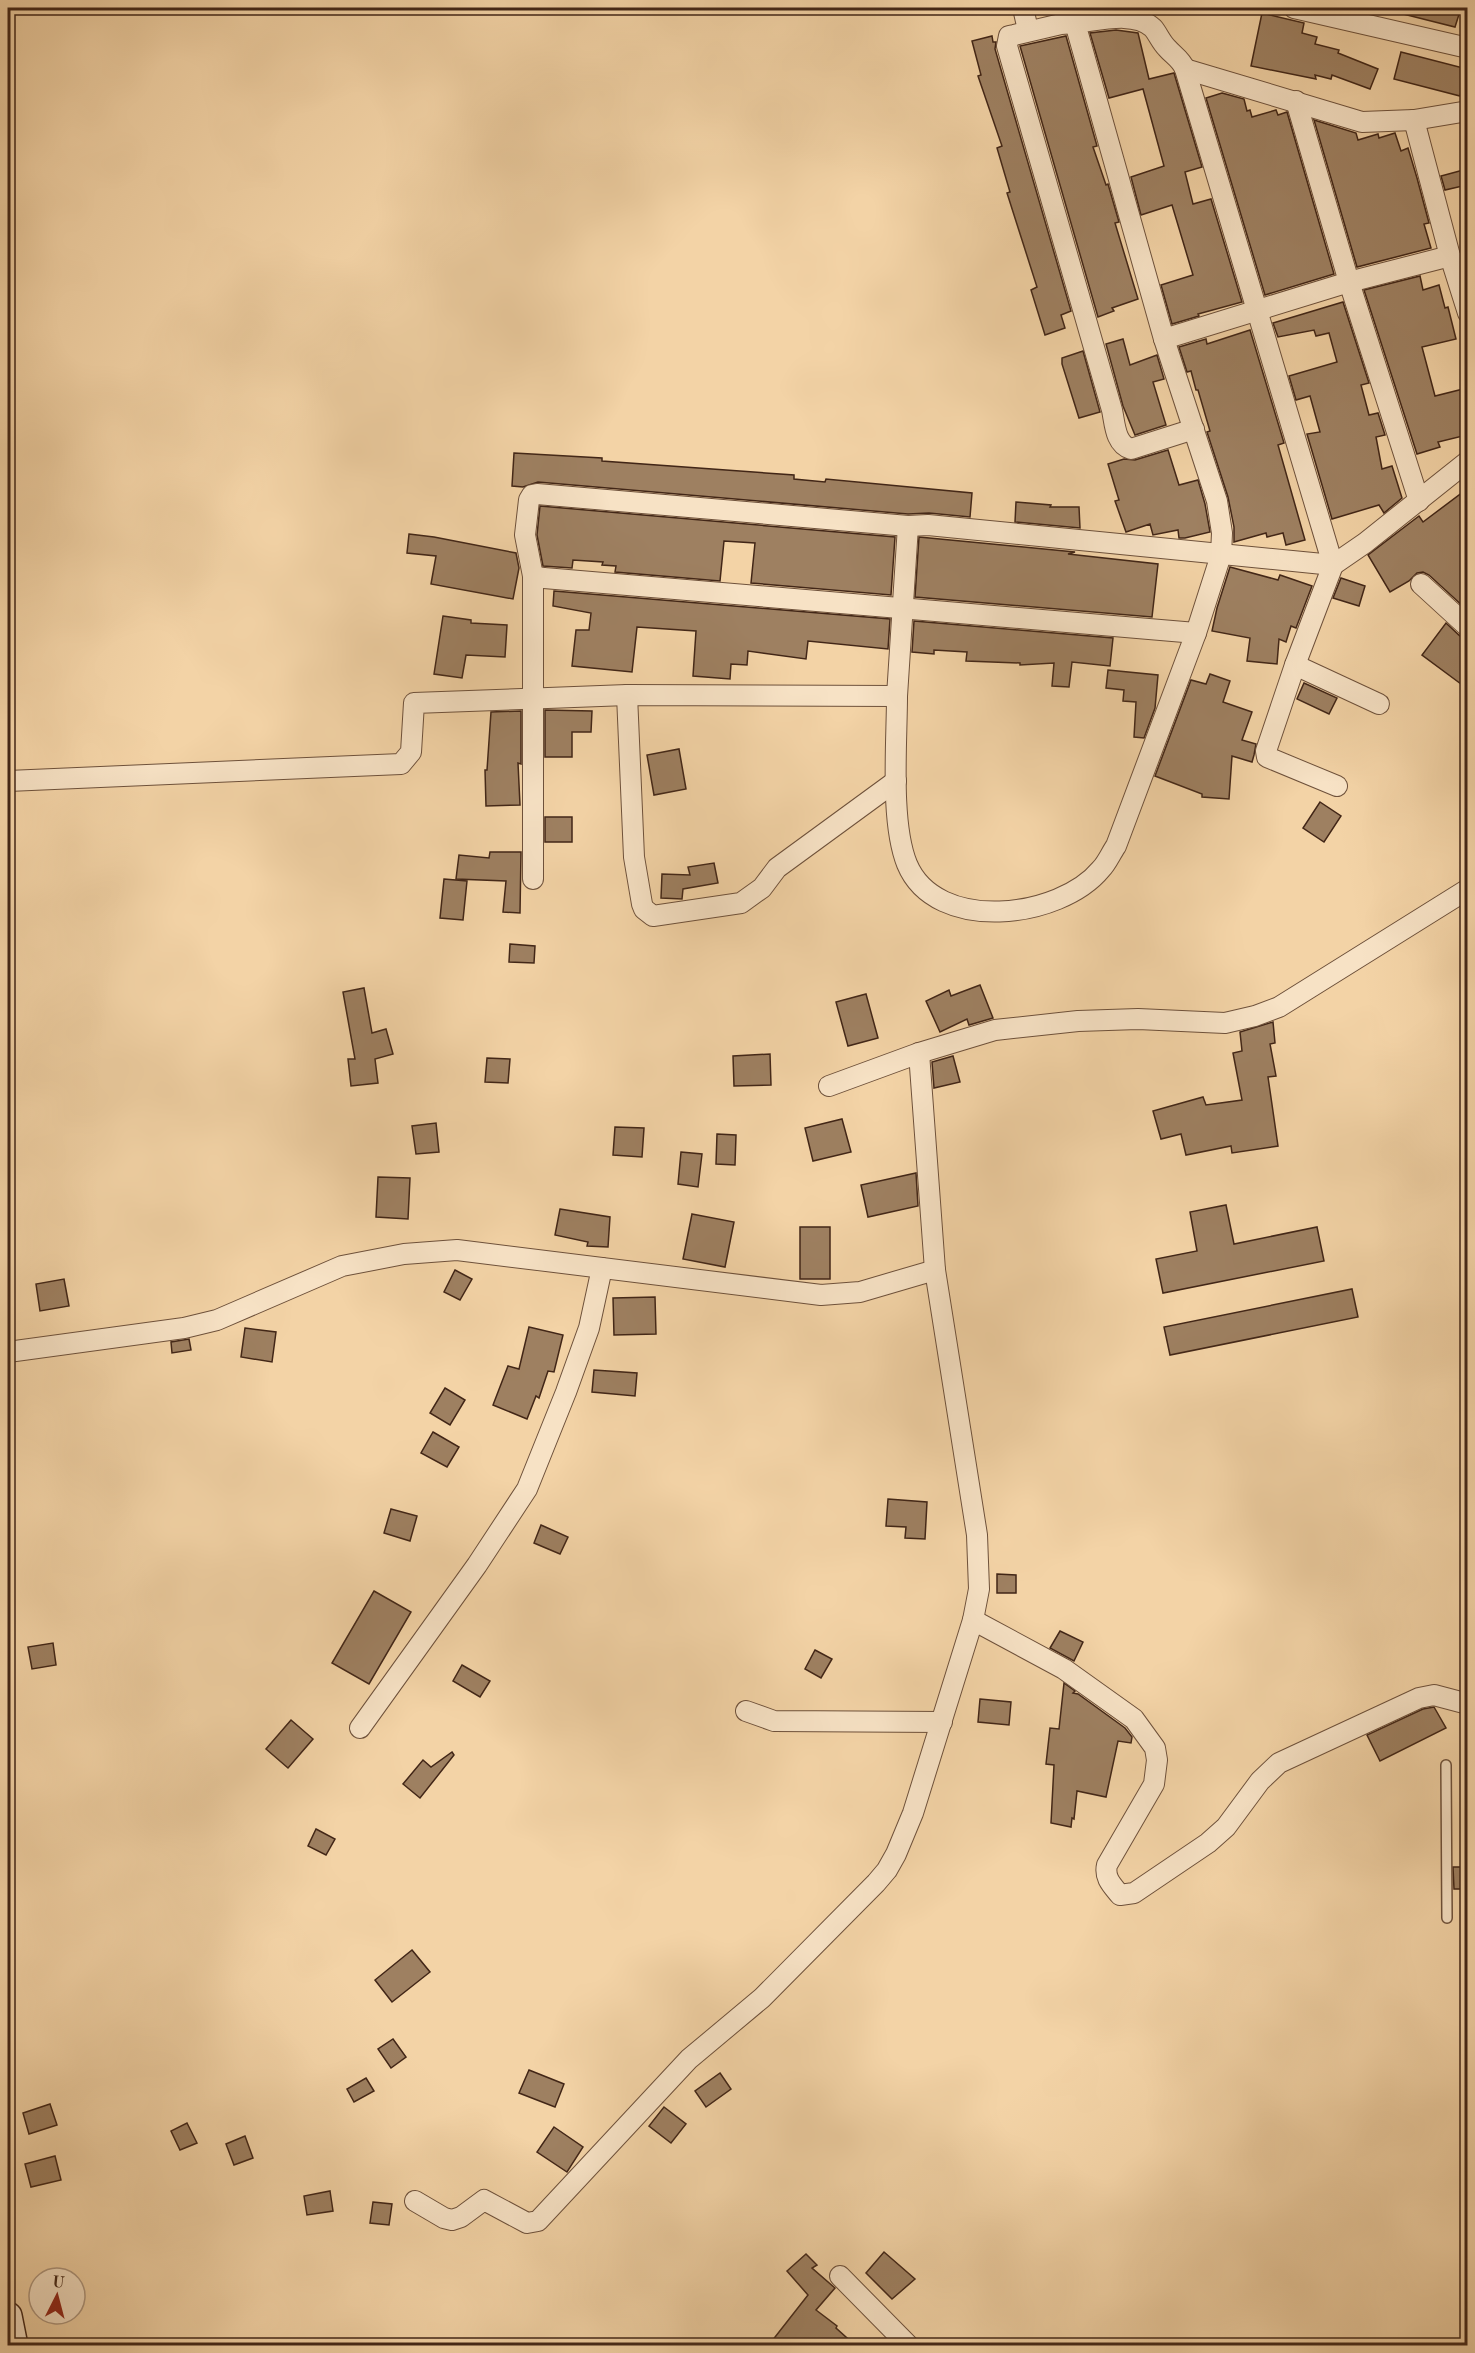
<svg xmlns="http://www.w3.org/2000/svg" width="1475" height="2353" font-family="'Old Standard TT',serif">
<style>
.building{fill:#9e8061;stroke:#422617;stroke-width:1.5}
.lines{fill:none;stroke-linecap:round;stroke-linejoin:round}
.service-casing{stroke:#6e513b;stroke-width:12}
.minor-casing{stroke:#6e513b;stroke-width:22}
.secondary-casing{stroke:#422617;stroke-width:30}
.service{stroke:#f7e2c5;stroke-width:9}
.minor{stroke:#f7e2c5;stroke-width:20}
.secondary{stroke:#f7e2c5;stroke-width:27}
</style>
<rect width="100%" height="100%" fill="#f3d3a6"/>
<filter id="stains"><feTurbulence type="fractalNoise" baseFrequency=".00333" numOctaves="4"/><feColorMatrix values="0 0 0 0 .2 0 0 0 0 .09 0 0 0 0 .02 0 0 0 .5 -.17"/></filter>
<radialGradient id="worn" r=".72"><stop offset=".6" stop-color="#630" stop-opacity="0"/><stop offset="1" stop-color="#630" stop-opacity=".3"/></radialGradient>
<g class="building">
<polygon points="1400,8 1461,8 1455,27 1399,13"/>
<polygon points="1262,13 1304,23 1302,33 1317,37 1315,44 1339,50 1338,53 1378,69 1370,89 1332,75 1331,79 1315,75 1316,79 1251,66"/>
<polygon points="1116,30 1138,33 1149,79 1174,73 1202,167 1185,172 1193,204 1211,199 1242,302 1198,314 1199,316 1172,324 1161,285 1193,275 1172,205 1141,215 1131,177 1164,166 1143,89 1109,98 1090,33"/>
<polygon points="992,36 993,42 996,42 995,49 1071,311 1061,315 1065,328 1045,335 1031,290 1037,287 1007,193 1010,192 997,148 1002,146 978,76 981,75 972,41"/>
<polygon points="1066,36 1097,146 1093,147 1106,185 1108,184 1119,222 1115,223 1138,299 1112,308 1114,311 1098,317 1020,46"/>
<polygon points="1401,52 1467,69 1460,96 1394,79"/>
<polygon points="1222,93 1244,99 1247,111 1250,110 1252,117 1276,110 1278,115 1287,112 1334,274 1265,295 1206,98"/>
<polygon points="1314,120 1356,133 1358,140 1378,134 1379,138 1395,133 1401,151 1408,148 1417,178 1429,223 1424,224 1431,248 1357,267"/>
<polygon points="1467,169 1467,185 1445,190 1441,176"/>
<polygon points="1420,276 1423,290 1439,285 1445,308 1448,307 1456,339 1422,347 1435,396 1467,388 1467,435 1438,442 1440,447 1417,454 1364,290"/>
<polygon points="1343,302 1369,383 1361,385 1369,415 1378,413 1385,435 1376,437 1382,469 1392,466 1402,498 1384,513 1379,505 1332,519 1307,434 1320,432 1310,396 1296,400 1289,376 1337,362 1329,333 1316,336 1314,330 1278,337 1273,323"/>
<polygon points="1250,330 1284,443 1278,445 1305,540 1286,545 1283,533 1267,537 1266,533 1234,542 1234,527 1228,497 1207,432 1210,431 1198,390 1196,390 1191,371 1187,372 1179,347 1206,339 1207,344"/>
<polygon points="1123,339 1130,365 1157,355 1164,379 1153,382 1166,425 1135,435 1123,406 1106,344"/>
<polygon points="1083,351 1100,412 1079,418 1062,364 1062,358"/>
<polygon points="1168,450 1179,485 1198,480 1205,504 1210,532 1185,538 1179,538 1178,530 1153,535 1150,524 1126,532 1115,501 1119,500 1108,464 1124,459 1135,460"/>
<polygon points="514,453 602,458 602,461 794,475 794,479 825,482 826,479 972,493 970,517 929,513 908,514 538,482 523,487 512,486"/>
<polygon points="1467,489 1467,606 1465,608 1429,575 1423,572 1417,573 1409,581 1390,592 1368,555 1419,516 1423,522"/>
<polygon points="1016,502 1051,505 1050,507 1079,507 1080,528 1015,522"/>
<polygon points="540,506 895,537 891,595 751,583 755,543 724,541 720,581 615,572 616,566 602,565 603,562 573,560 572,568 543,566 537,535"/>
<polygon points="409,534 434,537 516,553 519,568 513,599 431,584 436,556 407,553"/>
<polygon points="919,537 1075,552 1068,554 1158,564 1152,617 915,597"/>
<polygon points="1230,567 1278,580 1280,575 1312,586 1296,628 1291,626 1286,642 1279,639 1277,664 1247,661 1250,638 1212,631 1217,608"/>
<polygon points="1341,578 1365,586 1359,606 1333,598"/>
<polygon points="554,591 890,619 888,649 808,641 806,659 748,651 747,665 731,664 730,679 693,676 696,631 637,627 632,672 572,666 576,630 589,630 591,613 553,606"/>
<polygon points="443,616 471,620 471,623 507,625 505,657 466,655 462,678 434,674"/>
<polygon points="914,621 1113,638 1110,666 1072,662 1069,687 1052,686 1054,663 1020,665 1020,663 966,661 967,652 934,650 934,654 912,652"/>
<polygon points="1446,623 1460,636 1467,639 1467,675 1461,684 1422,655"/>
<polygon points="1108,670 1158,675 1155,708 1144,738 1134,737 1136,702 1123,701 1124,690 1106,688"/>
<polygon points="1210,674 1230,681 1223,702 1252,712 1242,740 1256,744 1254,755 1252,762 1232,756 1229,799 1202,797 1202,794 1155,776 1191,680 1206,684"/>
<polygon points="1304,683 1337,698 1329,714 1297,699"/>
<polygon points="545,710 592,711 591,732 572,732 572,757 545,757"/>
<polygon points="521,711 521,764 518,763 520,805 486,806 485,770 487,770 491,712"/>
<polygon points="679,749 686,789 654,795 647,755"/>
<polygon points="1320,802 1341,816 1324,842 1303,828"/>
<rect x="545" y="817" width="27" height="25"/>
<polygon points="490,852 521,852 520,913 503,912 506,881 456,879 459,855 489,858"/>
<polygon points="714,863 718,883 683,889 682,899 661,898 662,874 690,875 688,867"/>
<polygon points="444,879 467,881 463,920 440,918"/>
<polygon points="510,944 535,946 534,963 509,962"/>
<polygon points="980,985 993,1018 969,1025 967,1019 940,1032 926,1001 949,990 951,996"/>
<polygon points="364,988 372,1033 386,1029 393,1054 375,1059 378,1083 351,1086 348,1059 355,1059 343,992"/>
<polygon points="866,994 878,1038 848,1046 836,1002"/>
<polygon points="1273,1022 1275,1043 1270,1044 1276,1076 1268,1077 1278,1146 1232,1153 1231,1146 1186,1155 1181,1134 1161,1139 1153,1111 1203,1097 1206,1105 1242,1100 1233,1053 1242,1051 1240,1032"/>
<polygon points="770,1054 771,1085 734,1086 733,1056"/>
<polygon points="953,1056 960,1082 934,1088 932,1062"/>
<polygon points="487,1058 510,1059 508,1083 485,1082"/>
<polygon points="842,1119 851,1152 813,1161 805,1128"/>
<polygon points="436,1123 439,1152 416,1154 412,1126"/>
<polygon points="615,1127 644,1128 642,1157 613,1155"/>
<polygon points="717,1134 736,1135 735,1165 716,1164"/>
<polygon points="681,1152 702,1154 698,1187 678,1184"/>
<polygon points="916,1173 918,1206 868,1217 861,1185"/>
<polygon points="378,1177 410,1178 408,1219 376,1217"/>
<polygon points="1226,1205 1234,1244 1317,1227 1324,1261 1163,1293 1156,1259 1197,1251 1190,1212"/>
<polygon points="560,1209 610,1217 608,1247 587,1246 588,1242 555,1235"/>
<polygon points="692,1214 734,1222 725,1267 683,1259"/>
<rect x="800" y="1227" width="30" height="52"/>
<polygon points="455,1270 472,1279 460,1300 444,1292"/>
<polygon points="64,1279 69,1306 40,1311 36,1284"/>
<polygon points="1352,1289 1358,1317 1170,1355 1164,1327"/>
<polygon points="655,1297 656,1334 614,1335 613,1298"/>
<polygon points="529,1327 563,1335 554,1372 548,1371 539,1398 536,1396 527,1419 493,1405 508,1366 519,1369"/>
<polygon points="245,1328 276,1332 272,1362 241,1357"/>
<polygon points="189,1339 191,1350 172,1353 171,1342"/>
<polygon points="594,1370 637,1373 635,1396 592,1392"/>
<polygon points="445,1388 465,1400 450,1425 430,1413"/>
<polygon points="433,1432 459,1447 447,1467 421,1453"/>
<polygon points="888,1499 927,1502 925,1539 905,1538 906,1527 886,1526"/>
<polygon points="391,1509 417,1516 410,1541 384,1533"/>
<polygon points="541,1525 568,1537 560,1554 534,1543"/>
<polygon points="997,1574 1016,1575 1016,1593 997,1593"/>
<polygon points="374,1591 411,1612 369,1684 332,1663"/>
<polygon points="1060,1631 1083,1642 1074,1661 1050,1648"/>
<polygon points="53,1643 56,1665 32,1669 28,1647"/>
<polygon points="815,1650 832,1659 821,1678 805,1669"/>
<polygon points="462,1665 490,1681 480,1697 453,1681"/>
<polygon points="1064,1683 1075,1691 1073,1693 1078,1694 1125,1728 1132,1737 1131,1743 1118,1741 1106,1797 1077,1791 1074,1819 1072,1818 1071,1827 1051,1823 1054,1765 1046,1764 1050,1728 1059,1729"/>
<polygon points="980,1699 1011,1702 1009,1725 978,1722"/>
<polygon points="1434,1707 1446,1728 1380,1761 1367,1735 1423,1709"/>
<polygon points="291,1720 313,1739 288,1768 266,1749"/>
<polygon points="452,1752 454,1755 420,1798 403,1784 423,1760 431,1767"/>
<polygon points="316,1829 335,1839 326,1855 308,1846"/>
<polygon points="1453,1867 1467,1867 1467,1889 1454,1889"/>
<polygon points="412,1950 430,1972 392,2002 375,1980"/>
<polygon points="393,2039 406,2057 391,2068 378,2049"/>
<polygon points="529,2070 564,2084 555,2107 519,2093"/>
<polygon points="720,2073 731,2089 706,2107 695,2091"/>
<polygon points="366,2078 374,2091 354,2102 347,2089"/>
<polygon points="50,2104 57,2125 29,2134 23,2113"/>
<polygon points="664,2107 686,2124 671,2143 649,2126"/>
<polygon points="187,2123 197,2143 180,2150 171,2131"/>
<polygon points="554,2127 583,2147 567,2172 537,2152"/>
<polygon points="245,2136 253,2158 234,2165 226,2144"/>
<polygon points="55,2156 61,2180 31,2187 25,2164"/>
<polygon points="330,2191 333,2211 307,2215 304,2196"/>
<polygon points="373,2202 392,2204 389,2225 370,2223"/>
<polygon points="884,2252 915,2279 892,2299 866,2273"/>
<polygon points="806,2254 817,2265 812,2268 835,2288 816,2310 837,2326 836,2328 856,2346 768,2346 808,2295 787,2271"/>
</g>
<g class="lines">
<defs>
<polyline id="service" points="1446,1765 1447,1918"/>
<g id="minor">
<polyline points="1023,8 1028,30"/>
<polyline points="1294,8 1468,48"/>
<path d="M 1075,23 L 1061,24 L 1014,35 L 1009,36 L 1007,46 L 1112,410 C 1115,424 1115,444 1131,449 L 1194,429"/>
<polyline points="1185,69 1362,122 1414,120 1468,111"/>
<polyline points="1296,101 1349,282 1419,501"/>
<polyline points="1414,120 1450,256 1468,313"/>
<polyline points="1164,339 1349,282 1450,256"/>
<polyline points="533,576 533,879"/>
<polyline points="1421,584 1468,627"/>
<polyline points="1196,633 544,578 533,576 525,535 529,500 532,495 537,494 908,526 928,525 1333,565 1365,543 1468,461"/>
<polyline points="1295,665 1379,704"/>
<polyline points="627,695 634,857 642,904 644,909 653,916 741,903 762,888 777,868 896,781"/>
<path d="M 897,696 C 897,742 890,822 907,864 C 936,934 1060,919 1101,869 C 1107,863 1111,853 1116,846 L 1196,633 L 1221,555 L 1222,533 L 1217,501 L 1164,339 L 1075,23 C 1097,21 1134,10 1153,28 C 1158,34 1161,42 1167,48 C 1173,55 1181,59 1185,69 L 1333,565 L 1295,665 L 1266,751 L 1267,757 L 1337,786"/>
<polyline points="8,781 401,764 411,752 414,703 627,695 897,696 908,526"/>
<polyline points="919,1053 935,1270"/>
<polyline points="829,1086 919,1053 995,1030 1078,1021 1138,1019 1225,1023 1255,1016 1279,1007 1468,889"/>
<polyline points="8,1352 184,1328 217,1320 342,1266 404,1254 457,1250 821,1295 860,1292 935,1270 977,1535 979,1589 973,1620 913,1813 896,1854 887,1870 876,1883 762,1998 689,2059 538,2221 527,2223 484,2200 461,2217 452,2220 444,2218 415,2201"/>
<path d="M 973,1620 L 1064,1669 L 1134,1719 L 1155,1748 L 1157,1760 L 1154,1784 L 1107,1865 C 1104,1878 1112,1885 1120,1895 L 1134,1893 L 1208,1843 L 1226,1827 L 1260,1781 L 1279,1763 L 1419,1698 L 1434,1695 L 1468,1704"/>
<polyline points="746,1711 774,1721 942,1722"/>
<polyline points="360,1728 477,1565 527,1489 566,1392 589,1328 602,1268"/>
<polyline points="840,2276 909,2346"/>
</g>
<polyline id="secondary" points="8,2316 14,2346"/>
</defs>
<use href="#service" class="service-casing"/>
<use href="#minor" class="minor-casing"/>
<use href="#secondary" class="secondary-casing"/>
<use href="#service" class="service"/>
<use href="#minor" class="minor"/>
<use href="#secondary" class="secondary"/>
</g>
<rect width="1475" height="2353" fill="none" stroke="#f3d3a6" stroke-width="30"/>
<rect x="9" y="9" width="1457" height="2335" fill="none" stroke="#422617" stroke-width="3"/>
<rect x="15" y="15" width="1445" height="2323" fill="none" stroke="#422617" stroke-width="1.5"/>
<g transform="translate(57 2296) rotate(6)"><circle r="28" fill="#f7e2c5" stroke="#af977f" stroke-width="1.5"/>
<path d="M0-4.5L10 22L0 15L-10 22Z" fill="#8f2418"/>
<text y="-9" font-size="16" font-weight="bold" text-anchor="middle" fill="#422617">U</text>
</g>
<rect width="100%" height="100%" filter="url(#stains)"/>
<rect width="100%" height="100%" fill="url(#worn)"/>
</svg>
